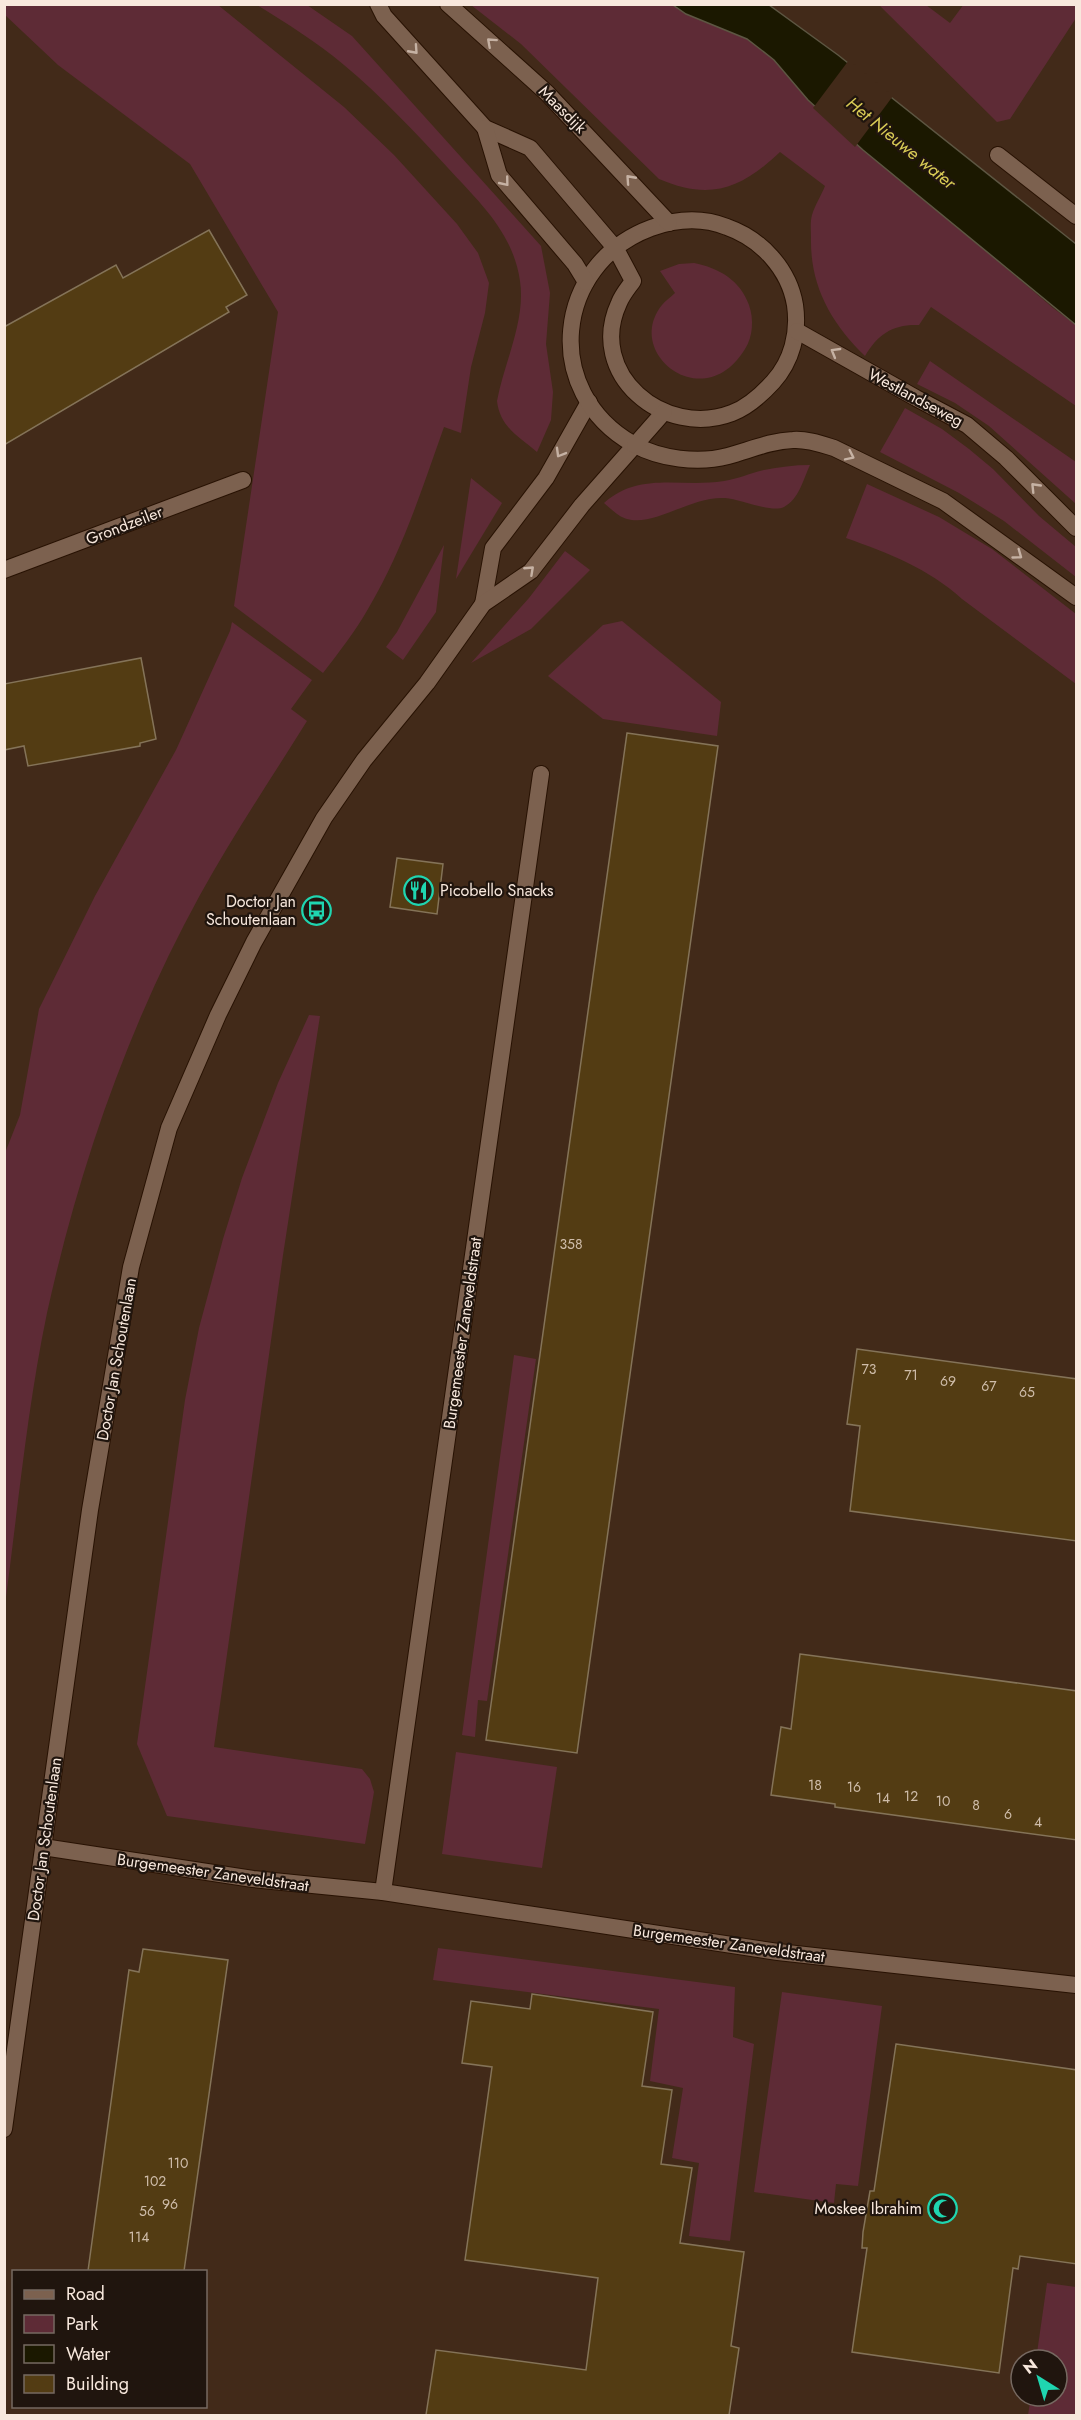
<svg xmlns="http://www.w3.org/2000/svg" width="1081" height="2420" font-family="Jost,sans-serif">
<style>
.green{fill:#5e2b36}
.water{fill:#1b1800;stroke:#5d5642;stroke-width:1.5}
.pier{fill:#422a19}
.building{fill:#533c13;stroke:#847358;stroke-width:1.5}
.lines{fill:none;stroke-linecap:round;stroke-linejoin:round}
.minor-casing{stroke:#281203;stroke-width:18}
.tertiary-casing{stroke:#281203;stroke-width:18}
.secondary-casing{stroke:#281203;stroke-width:18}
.minor{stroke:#7c614f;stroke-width:16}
.tertiary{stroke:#7c614f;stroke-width:16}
.secondary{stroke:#7c614f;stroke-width:16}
.oneway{stroke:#c6b2a4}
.labels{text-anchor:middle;stroke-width:4.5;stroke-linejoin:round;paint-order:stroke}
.number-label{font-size:14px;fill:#cfbdaa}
.street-label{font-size:16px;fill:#f8e8dd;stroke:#20150e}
.poi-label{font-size:16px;fill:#f8e8dd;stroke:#20150e;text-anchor:end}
.water-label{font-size:18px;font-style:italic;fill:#d8ca55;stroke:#20150e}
</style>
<rect width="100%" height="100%" fill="#422a19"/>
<g class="green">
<polygon points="964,4 1076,5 1076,18 1010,119 997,122 879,5 926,5 950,23"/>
<path d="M 4,5 L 218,5 L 344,107 L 394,155 L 457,224 L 478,253 L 489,283 L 485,313 L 471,367 L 461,433 L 444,427 C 422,489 402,552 368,609 C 355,632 339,652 323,673 L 234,606 L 278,312 L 190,164 L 58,65 L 5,15 Z"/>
<path d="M 257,5 L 307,5 L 352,36 L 541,246 L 550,293 L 546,344 L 553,392 L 551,420 L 537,452 C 519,437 500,427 497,401 C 504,363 526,320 520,281 C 513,232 479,202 448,168 C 415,132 381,96 344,65 C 317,42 286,23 257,5 Z"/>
<path d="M 471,5 L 673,5 C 695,21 721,26 745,38 C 770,50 790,79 808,100 L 1053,308 L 1076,325 L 1076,406 L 931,307 L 919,325 C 893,324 878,334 865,356 C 831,323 810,286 811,238 C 811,231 810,222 812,215 C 815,205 821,196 825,186 L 780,152 C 741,189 710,201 659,179 L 521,44 Z"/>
<path d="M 694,263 C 719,268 740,280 749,305 C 754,319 753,337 745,349 C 704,417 623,353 662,305 C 665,301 671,297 675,293 L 660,271 L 679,264 Z"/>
<polygon points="930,361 1076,462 1076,504 989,426 955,403 917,384"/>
<polygon points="905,408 942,429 969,449 993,469 1039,516 1076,547 1076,577 1004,521 959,493 880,452"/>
<path d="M 810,465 C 803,480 799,499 784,507 C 771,513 740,499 725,498 C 691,496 654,527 627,519 C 619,517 611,509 604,503 C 640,471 680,488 724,481 C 738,479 750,473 764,470 C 779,467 794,465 810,465 Z"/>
<polygon points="471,478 502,503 456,579"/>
<path d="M 867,484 L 939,517 L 992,549 L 1076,614 L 1076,684 L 962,599 C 928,568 888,553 846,538 Z"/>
<polygon points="444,545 436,612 403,660 386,647 397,632"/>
<polygon points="565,551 590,570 531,629 471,663 529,598"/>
<polygon points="622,621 721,702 717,736 603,719 548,676 603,625"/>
<path d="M 232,622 L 312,680 L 291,709 L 307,721 C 271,779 233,835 200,895 C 128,1026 79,1168 47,1313 C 27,1409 18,1508 5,1605 L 5,1153 L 20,1115 L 39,1009 L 95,896 L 176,750 L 230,631 Z"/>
<polygon points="309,1015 320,1016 283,1255 214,1747 362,1769 370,1779 374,1792 365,1844 167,1816 137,1744 185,1400 199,1328 223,1239 242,1178 278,1083"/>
<polygon points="514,1355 536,1359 487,1701 478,1700 475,1737 462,1735"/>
<polygon points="456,1752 557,1767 542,1868 442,1854"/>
<polygon points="438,1948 735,1987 733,2037 754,2044 730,2241 689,2236 699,2163 672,2158 683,2088 650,2081 659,2009 433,1980"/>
<polygon points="782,1992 882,2006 858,2186 836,2184 834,2203 754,2192"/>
<polygon points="1047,2283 1076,2287 1076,2415 1028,2415 1031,2396 1057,2396 1057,2360 1036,2360"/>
</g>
<polygon class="water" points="673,5 769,5 838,55 1076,244 1076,325 863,150 808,100 774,60 760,49 747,39 686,14"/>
<polygon class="pier" points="849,60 893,96 855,147 813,108"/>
<g class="building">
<polygon points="209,230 247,295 226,307 229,312 4,445 4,327 116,265 123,278"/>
<polygon points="141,658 156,739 140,743 140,746 28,766 24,746 4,750 4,684"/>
<polygon points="627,733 718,746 577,1753 486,1740"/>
<polygon points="397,858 443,864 437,914 390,907"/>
<polygon points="857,1349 1077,1379 1077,1541 850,1511 860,1426 847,1424"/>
<polygon points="800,1654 1077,1691 1077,1840 835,1807 835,1804 771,1795 781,1727 791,1729"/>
<polygon points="143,1949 228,1960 184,2271 88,2271 129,1970 139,1972"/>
<polygon points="532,1994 653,2012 642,2086 672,2090 661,2164 692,2168 680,2243 744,2252 731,2346 739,2348 729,2415 426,2415 436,2350 586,2370 598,2278 465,2260 492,2067 462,2063 471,2001 530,2009"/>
<polygon points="896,2044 1077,2070 1077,2264 1020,2256 1018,2269 1013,2268 999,2373 852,2352 867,2248 862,2248 863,2232 870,2191 874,2191"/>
</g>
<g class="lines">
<defs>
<g id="minor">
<polyline points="998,155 1076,216"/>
<polyline points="4,570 243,480"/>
<polyline points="43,1847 253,1879 383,1892 778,1952 1076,1985"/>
<polyline points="383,1892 541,774"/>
</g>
<g id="tertiary">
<polyline points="483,604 493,548 546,478 589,402"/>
<polyline points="4,2129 90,1510 131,1267 169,1128 218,1015 254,942 324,818 364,760 427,683 483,604 531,571 582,505 635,445"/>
</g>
<g id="secondary">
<path d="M 378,4 L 384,16 L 485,128 L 530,148 L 616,249 L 633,281 C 628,288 622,295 619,303 C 586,374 664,439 732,413 C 748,407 762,394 773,382 C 792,361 799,333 795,305 C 789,269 761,239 727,227 C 702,217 676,219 651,228 C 554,264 541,392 633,444 C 660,459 698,464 728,456 C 750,450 770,441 793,440 C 807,439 821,444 834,448 L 943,501 L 1076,597"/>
<polyline points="448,4 547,93 669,223"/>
<polyline points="485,128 499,175 575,264 586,282"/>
<polyline points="797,331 916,398 967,425 1006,458 1076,528"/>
<polyline points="635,445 664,412"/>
</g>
</defs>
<use href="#minor" class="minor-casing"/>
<use href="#tertiary" class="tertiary-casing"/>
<use href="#secondary" class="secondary-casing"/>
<use href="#minor" class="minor"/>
<use href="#tertiary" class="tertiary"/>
<use href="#secondary" class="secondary"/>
</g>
<defs><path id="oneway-chevron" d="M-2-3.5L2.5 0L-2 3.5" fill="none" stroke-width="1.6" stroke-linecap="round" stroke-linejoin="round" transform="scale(1.5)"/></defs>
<g class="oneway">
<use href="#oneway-chevron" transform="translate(491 42) rotate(-138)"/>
<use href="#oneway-chevron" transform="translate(414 50) rotate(48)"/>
<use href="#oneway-chevron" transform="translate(630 179) rotate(-132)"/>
<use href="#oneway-chevron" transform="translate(505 182) rotate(51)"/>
<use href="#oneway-chevron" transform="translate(835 352) rotate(-150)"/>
<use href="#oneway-chevron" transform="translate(560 453) rotate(120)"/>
<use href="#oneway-chevron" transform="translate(850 456) rotate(26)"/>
<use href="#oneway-chevron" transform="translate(1035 487) rotate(-134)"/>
<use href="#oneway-chevron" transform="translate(1018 555) rotate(36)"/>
<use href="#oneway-chevron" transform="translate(530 570) rotate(-43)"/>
</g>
<defs>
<symbol id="restaurant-ring" viewBox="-11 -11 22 22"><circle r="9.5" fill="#20150e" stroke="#1fd5b0" stroke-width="1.5"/><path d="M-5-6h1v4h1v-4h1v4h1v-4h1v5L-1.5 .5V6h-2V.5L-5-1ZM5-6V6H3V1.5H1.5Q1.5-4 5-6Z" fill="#1fd5b0"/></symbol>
<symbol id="bus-ring" viewBox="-11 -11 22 22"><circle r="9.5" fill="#20150e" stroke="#1fd5b0" stroke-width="1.5"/><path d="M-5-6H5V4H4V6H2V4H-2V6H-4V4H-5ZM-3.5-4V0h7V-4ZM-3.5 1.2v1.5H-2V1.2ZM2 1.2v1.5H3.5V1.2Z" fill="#1fd5b0"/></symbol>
<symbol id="mosque-ring" viewBox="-11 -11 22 22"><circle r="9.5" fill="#20150e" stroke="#1fd5b0" stroke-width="1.5"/><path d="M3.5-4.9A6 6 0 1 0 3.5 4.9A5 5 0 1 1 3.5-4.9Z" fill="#1fd5b0"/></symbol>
</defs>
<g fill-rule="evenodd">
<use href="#restaurant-ring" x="402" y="874" width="33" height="33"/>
<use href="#bus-ring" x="300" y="894" width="33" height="33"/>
<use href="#mosque-ring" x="926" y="2192" width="33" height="33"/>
</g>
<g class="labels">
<g class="number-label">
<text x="571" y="1249">358</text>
<text x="869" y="1374">73</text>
<text x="911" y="1380">71</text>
<text x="948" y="1386">69</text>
<text x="989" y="1391">67</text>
<text x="1027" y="1397">65</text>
<text x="815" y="1790">18</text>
<text x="854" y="1792">16</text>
<text x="911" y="1801">12</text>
<text x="883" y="1803">14</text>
<text x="943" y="1806">10</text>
<text x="976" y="1810">8</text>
<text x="1008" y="1819">6</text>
<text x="1038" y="1827">4</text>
<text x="178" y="2168">110</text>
<text x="155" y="2186">102</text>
<text x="170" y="2209">96</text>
<text x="147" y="2216">56</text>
<text x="139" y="2242">114</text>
</g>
<g class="street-label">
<text transform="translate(563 109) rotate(45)" y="6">Maasdijk</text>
<text transform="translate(916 397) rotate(28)" y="6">Westlandseweg</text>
<text transform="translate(124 525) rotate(-21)" y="6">Grondzeiler</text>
<text transform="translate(462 1333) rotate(-82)" y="6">Burgemeester Zaneveldstraat</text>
<text transform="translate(116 1359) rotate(-80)" y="6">Doctor Jan Schoutenlaan</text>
<text transform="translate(44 1839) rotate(-82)" y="6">Doctor Jan Schoutenlaan</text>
<text transform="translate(213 1872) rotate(8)" y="6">Burgemeester Zaneveldstraat</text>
<text transform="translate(729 1943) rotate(8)" y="6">Burgemeester Zaneveldstraat</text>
</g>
<g class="poi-label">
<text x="440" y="896" text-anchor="start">Picobello Snacks</text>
<text x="296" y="907">Doctor Jan<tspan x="296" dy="18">Schoutenlaan</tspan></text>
<text x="922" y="2214">Moskee Ibrahim</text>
</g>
<g class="water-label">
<text transform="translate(901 143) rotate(39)" y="6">Het Nieuwe water</text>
</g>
</g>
<rect width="1081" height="2420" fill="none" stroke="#f8e8dd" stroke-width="12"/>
<rect x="12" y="2270" width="195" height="138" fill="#20150e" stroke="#766961" stroke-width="1.5"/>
<rect x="24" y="2290" width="30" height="9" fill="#7c614f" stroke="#766961" stroke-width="1.5"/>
<text x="66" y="2300" font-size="18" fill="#f8e8dd">Road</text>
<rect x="24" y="2315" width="30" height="18" fill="#5e2b36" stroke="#766961" stroke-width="1.5"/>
<text x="66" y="2330" font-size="18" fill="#f8e8dd">Park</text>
<rect x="24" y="2345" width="30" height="18" fill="#1b1800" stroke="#766961" stroke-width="1.5"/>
<text x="66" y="2360" font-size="18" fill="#f8e8dd">Water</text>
<rect x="24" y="2375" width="30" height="18" fill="#533c13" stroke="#766961" stroke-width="1.5"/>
<text x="66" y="2390" font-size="18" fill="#f8e8dd">Building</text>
<g transform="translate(1039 2378) rotate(323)"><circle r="28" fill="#20150e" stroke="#766961" stroke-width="1.5"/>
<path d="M0-4.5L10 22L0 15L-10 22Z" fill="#1fd5b0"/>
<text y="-9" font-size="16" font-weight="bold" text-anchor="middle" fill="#f8e8dd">N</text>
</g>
</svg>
